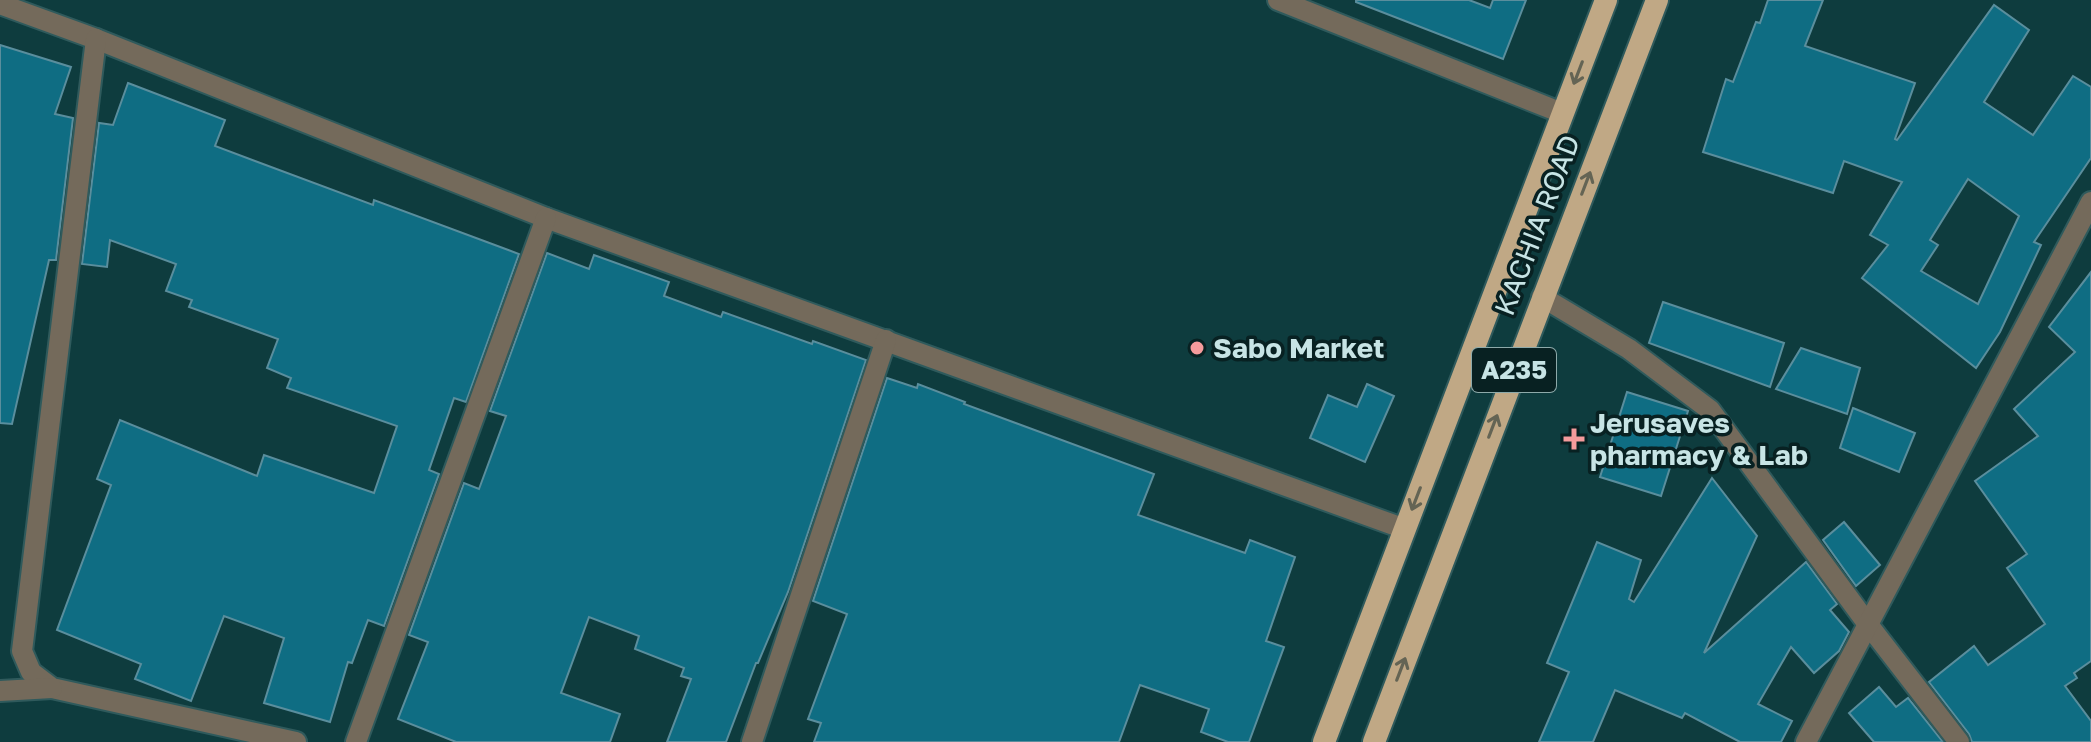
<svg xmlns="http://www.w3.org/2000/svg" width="2091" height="742" font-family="'Golos Text',sans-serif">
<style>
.building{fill:#0f6d83;stroke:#5a8e9d;stroke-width:2;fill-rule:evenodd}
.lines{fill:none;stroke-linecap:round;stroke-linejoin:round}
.minor-casing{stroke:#2f5a5c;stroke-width:24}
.trunk-casing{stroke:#2f5a5c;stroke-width:26}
.minor{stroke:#746a5b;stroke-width:20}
.trunk{stroke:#c0a885;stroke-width:22}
.oneway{stroke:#646454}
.poi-dot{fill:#f59b9c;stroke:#082122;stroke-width:3}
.labels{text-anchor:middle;stroke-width:7;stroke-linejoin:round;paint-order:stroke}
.shield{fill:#082122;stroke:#8eaaaa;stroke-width:2}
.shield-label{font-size:26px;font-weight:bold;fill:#c7e4e5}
.street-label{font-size:28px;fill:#c7e4e5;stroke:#082122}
.poi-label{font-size:28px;font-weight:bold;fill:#c7e4e5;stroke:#082122;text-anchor:start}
</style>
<rect width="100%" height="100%" fill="#0e3c3e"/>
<g class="building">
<polygon points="1356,0 1469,0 1490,8 1493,0 1526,0 1503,59 1356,2"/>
<path d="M 1768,0 L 1823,0 L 1805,46 L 1915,83 L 1895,139 L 1897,140 L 1994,5 L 2029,30 L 1984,102 L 2033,135 L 2073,76 L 2091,87 L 2091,158 L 2034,242 L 2041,245 L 2000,332 L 1976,368 L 1862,278 L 1888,245 L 1870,235 L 1902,182 L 1844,161 L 1833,193 L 1703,152 L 1726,79 L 1733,82 L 1756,22 L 1760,23 ZM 1968,179 L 2019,216 L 1978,304 L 1921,271 L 1938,245 L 1930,240 Z"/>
<polygon points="0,45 71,67 55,114 73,118 56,260 49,260 12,424 0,423"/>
<polygon points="128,83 225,120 215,146 373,205 374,200 519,254 466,402 454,398 429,470 439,474 384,626 368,620 352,663 348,662 330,722 264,703 284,638 224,616 191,701 135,679 141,664 57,630 111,485 97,479 120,420 257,476 264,455 374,493 397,426 287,388 291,378 267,368 278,339 189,307 192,300 166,291 176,264 110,240 107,267 82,264 99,123 113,125"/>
<polygon points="547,253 589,269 594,255 669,282 664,296 721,317 723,312 812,344 813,341 866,360 788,592 758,663 756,663 726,742 667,742 691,679 681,676 684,668 635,649 639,636 589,617 561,693 620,714 610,742 456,742 398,719 428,642 409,635 464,483 479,489 506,416 490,411"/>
<polygon points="2091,272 2091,661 2074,673 2077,678 2065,686 2091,721 2091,742 1972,742 1969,734 1929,682 1974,646 1988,665 2045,624 2007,568 2027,554 1975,481 2038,436 2014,409 2075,352 2049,327"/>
<polygon points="1663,302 1784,343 1770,387 1649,343"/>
<polygon points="1801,348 1860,368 1847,414 1776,389"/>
<polygon points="887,378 917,388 918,384 965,402 964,404 1154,474 1138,515 1245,553 1250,540 1295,557 1266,641 1284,647 1249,742 1228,742 1201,732 1209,709 1140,685 1119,742 814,742 821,723 808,719 847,614 813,601"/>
<polygon points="1367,384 1394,396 1365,462 1310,438 1328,395 1357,407"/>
<polygon points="1627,392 1688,411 1661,496 1600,477"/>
<polygon points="1853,408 1915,433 1899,472 1840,448"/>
<polygon points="1712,478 1757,536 1704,653 1806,562 1837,604 1830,610 1849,632 1839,651 1814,673 1791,647 1758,704 1792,721 1781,742 1740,742 1685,713 1682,718 1615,690 1593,742 1539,742 1569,672 1547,663 1597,542 1641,560 1629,599 1634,602"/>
<polygon points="1844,522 1880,565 1856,586 1823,540"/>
<polygon points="1879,687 1896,707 1908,698 1943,742 1874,742 1849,713"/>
</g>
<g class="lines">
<defs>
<g id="minor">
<polyline points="1278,0 1562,113"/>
<polyline points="0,4 96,39 546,218 1405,529"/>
<polyline points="96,39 22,651 31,672 52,688 296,742"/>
<polyline points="1542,297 1629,349 1710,410 1867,623 1959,742"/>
<polyline points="0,691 52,688"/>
<polyline points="356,742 546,218"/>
<polyline points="752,742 886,340"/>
<polyline points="1806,742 2091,202"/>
</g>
<g id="trunk">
<polyline points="1324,742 1606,0"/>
<polyline points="1374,742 1657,0"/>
</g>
</defs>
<use href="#minor" class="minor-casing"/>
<use href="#trunk" class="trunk-casing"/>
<use href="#minor" class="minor"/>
<use href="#trunk" class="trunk"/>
</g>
<defs><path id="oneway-shaft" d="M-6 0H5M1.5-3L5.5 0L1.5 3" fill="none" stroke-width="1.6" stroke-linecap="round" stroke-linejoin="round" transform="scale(2)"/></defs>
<g class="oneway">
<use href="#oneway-shaft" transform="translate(1578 73) rotate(111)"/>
<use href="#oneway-shaft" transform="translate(1586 183) rotate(-69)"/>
<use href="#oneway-shaft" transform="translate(1493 426) rotate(-69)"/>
<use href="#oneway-shaft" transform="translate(1416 499) rotate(111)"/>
<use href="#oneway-shaft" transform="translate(1401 669) rotate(-69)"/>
</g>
<g class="poi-dot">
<circle cx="1197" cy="348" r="8"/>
<path d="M1570 427h8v8h8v8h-8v8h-8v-8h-8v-8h8z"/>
</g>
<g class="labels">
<rect class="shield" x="1472" y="348" width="84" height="44" rx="6"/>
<g class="shield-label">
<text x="1514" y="379">A235</text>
</g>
<g class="street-label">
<text transform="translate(1537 225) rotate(-69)" y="10">KACHIA ROAD</text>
</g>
<g class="poi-label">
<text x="1213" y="358">Sabo Market</text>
<text x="1590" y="433">Jerusaves<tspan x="1590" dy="32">pharmacy &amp; Lab</tspan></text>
</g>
</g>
</svg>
